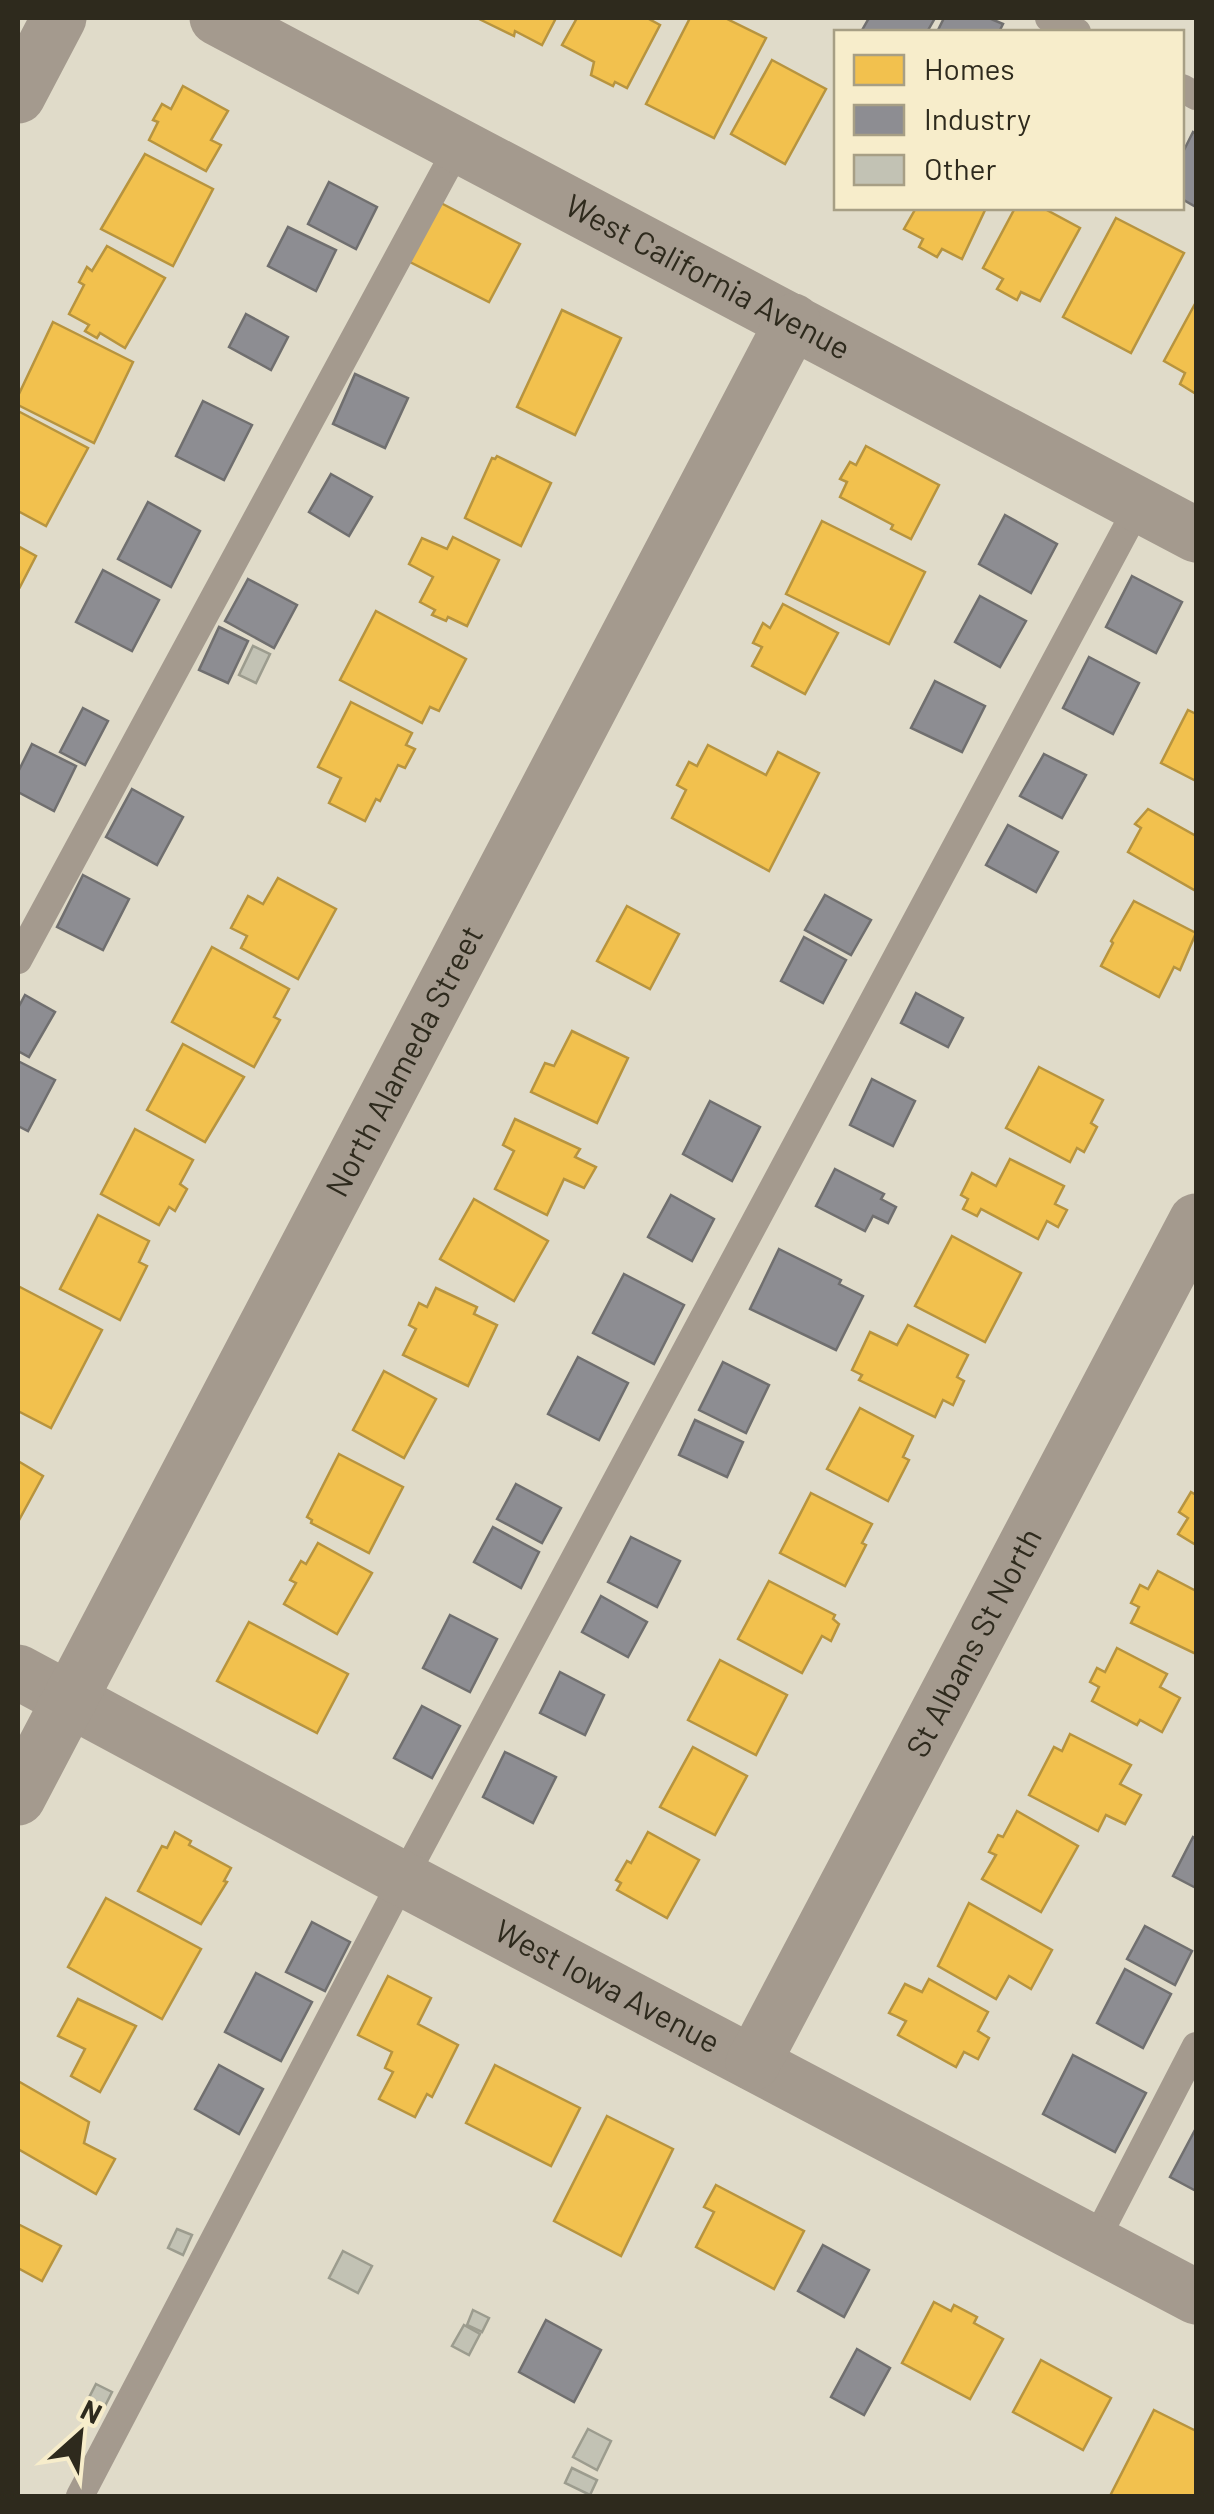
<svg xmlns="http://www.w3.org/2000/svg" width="1214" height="2514" font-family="Barlow,sans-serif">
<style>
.homes{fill:#f2c14e;stroke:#b7943f;stroke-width:2.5}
.industry{fill:#8d8d92;stroke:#706f6f;stroke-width:2.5}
.building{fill:#c2c2b4;stroke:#9c9c8e;stroke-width:2.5}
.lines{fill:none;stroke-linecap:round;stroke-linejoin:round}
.service{stroke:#a49a8e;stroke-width:28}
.minor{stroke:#a49a8e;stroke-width:55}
.labels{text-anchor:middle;stroke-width:10;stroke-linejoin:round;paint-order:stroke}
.street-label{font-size:32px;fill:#2e2a1d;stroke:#f7edcb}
</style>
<rect width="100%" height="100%" fill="#e0dbc9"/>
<g class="homes">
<polygon points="477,18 556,18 542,45 515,31 514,36"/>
<polygon points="577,18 647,18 660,25 627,88 615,82 613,86 591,75 594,62 562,45"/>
<polygon points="690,18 725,18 766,38 714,138 646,104"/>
<polygon points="772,60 826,89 785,164 731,134"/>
<polygon points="183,86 228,111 211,140 221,145 206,171 149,140 158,122 153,120 162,104 171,109"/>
<polygon points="145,154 213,189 173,266 101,229"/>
<polygon points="437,201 520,244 489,302 406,260"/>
<polygon points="916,208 986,208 962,259 942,249 937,257 919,247 923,239 904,229"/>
<polygon points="1015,208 1043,208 1080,228 1040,301 1021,292 1017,300 997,289 1003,279 983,268"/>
<polygon points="1116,218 1184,253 1131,353 1063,317"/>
<polygon points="107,246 165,278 125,348 100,333 97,338 85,331 89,325 69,314 84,285 79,282 87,267 92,271"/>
<polygon points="1196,302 1196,394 1180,384 1185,373 1164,361"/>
<polygon points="562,310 621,338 575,435 517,407"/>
<polygon points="53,322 133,362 94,443 18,405 18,396"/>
<polygon points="18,411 88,448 46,526 18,511"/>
<polygon points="866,446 939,485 911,539 891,529 893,525 840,497 847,482 840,479 850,462 856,465"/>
<polygon points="497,456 551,483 521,546 465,518 492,458 495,459"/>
<polygon points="822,521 925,572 889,644 786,594"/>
<polygon points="453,537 499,560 467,626 448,617 446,621 432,615 435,610 420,602 433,577 409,564 422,538 447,549"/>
<polygon points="18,546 36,556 20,587 18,585"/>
<polygon points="783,604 838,633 805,694 752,666 762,647 753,643 763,623 770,628"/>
<polygon points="376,611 466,659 439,711 430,707 422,723 340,680"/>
<polygon points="351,702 412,733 406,745 415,749 405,768 398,765 380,801 376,799 365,821 329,803 341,778 318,767"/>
<polygon points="1188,710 1196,714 1196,781 1161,763"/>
<polygon points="708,745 766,775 778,752 819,773 769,871 672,818 686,790 677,785 689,762 697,766"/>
<polygon points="1148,809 1196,836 1196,891 1128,852 1141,828 1135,824"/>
<polygon points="278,878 336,909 298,979 241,948 247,936 231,928 248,896 263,904"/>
<polygon points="1134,901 1196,933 1180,970 1174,967 1159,997 1101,966 1113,943 1111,941"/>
<polygon points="627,906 679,934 650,989 597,961"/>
<polygon points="212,947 289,989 274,1017 280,1020 254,1067 172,1022"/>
<polygon points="572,1031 628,1058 597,1123 531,1092 545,1063 554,1066"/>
<polygon points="183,1044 244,1077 205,1142 147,1110"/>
<polygon points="1039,1067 1103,1100 1091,1123 1097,1127 1084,1152 1077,1148 1070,1162 1006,1128"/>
<polygon points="515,1119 580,1149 575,1157 596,1167 584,1188 564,1179 547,1215 495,1189 514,1151 503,1145"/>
<polygon points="135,1129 193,1160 180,1184 187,1189 175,1211 169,1207 159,1225 101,1194"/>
<polygon points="1010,1159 1064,1186 1055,1204 1067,1210 1058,1227 1047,1221 1038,1239 981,1209 977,1216 963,1209 968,1199 961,1195 972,1173 996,1186"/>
<polygon points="474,1199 548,1241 514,1301 440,1259"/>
<polygon points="98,1215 149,1241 139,1262 147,1266 120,1320 60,1289"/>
<polygon points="952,1236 1021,1273 985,1342 915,1306"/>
<polygon points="18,1286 102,1330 51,1428 18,1411"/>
<polygon points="436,1288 477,1307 474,1314 497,1325 468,1386 403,1355 416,1329 409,1325 419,1303 427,1307"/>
<polygon points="908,1325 968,1355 957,1377 964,1381 953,1405 943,1400 935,1417 859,1380 862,1375 852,1370 870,1332 897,1345"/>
<polygon points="384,1371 436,1399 404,1458 353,1430"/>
<polygon points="860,1408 913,1436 903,1457 909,1460 888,1501 827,1469"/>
<polygon points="339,1454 403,1487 369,1553 311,1523 312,1520 307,1517"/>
<polygon points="18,1461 43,1476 18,1522"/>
<polygon points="1191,1492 1196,1495 1196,1545 1178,1534 1188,1518 1179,1512"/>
<polygon points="811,1493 872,1524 862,1543 866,1545 845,1586 780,1553"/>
<polygon points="318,1543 372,1573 337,1634 284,1604 296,1583 290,1580 301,1561 306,1564"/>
<polygon points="1158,1571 1196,1591 1196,1654 1131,1623 1139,1607 1131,1603 1140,1585 1148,1589"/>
<polygon points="769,1581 835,1615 833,1619 839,1624 831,1641 822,1636 802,1673 738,1639"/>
<polygon points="249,1622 348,1674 317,1733 217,1681"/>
<polygon points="1117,1648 1167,1674 1160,1687 1180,1698 1162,1732 1140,1720 1137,1725 1092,1701 1099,1687 1090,1682 1097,1668 1105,1672"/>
<polygon points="720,1660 787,1695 756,1755 688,1720"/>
<polygon points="1070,1734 1131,1765 1120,1784 1141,1795 1125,1824 1106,1815 1098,1831 1029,1795 1054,1747 1062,1751"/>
<polygon points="693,1747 747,1776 715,1835 660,1807"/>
<polygon points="1017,1811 1078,1846 1041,1912 982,1879 996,1855 989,1852 998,1835 1003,1837"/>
<polygon points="175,1832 191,1841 189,1845 231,1868 224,1881 227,1882 201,1924 138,1891 162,1846 167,1848"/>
<polygon points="648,1832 699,1860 667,1918 617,1890 621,1883 616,1880 627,1861 631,1863"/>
<polygon points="106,1898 201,1949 162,2019 68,1967"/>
<polygon points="969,1903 1052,1950 1031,1989 1009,1976 996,1999 938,1966"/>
<polygon points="388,1976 431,1998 418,2024 458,2045 432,2097 427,2094 415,2117 379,2099 393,2072 385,2068 392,2052 358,2035"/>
<polygon points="929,1979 988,2012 978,2031 989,2038 978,2059 964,2052 956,2067 898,2035 906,2021 889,2013 905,1984 922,1992"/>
<polygon points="78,1999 136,2026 100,2092 71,2076 85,2049 58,2036"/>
<polygon points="495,2065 580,2108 551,2166 466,2123"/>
<polygon points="18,2081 89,2122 84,2143 115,2159 96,2194 18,2149"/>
<polygon points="607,2116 673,2149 621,2256 554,2221"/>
<polygon points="716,2185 804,2231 774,2289 696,2247 714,2212 704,2207"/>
<polygon points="18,2224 61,2246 42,2281 18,2268"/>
<polygon points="934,2302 951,2311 954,2305 977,2317 974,2323 1003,2339 970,2399 902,2363"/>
<polygon points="1041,2360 1111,2398 1083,2450 1013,2412"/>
<polygon points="1154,2410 1196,2431 1196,2496 1110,2496"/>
</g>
<g class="industry">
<polygon points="869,18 935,18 927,32 861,32"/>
<polygon points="944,18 989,18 1003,24 999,32 943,32 938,30"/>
<polygon points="1193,132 1196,134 1196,207 1182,199 1182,154"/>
<polygon points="329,182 377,207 356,249 308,224"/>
<polygon points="288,227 336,250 316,291 268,266"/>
<polygon points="246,314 288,337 271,370 229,347"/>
<polygon points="355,374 408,398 385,448 333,424"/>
<polygon points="203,401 252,425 224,480 176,456"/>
<polygon points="331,474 372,497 349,536 309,512"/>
<polygon points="148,502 200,531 171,587 118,559"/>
<polygon points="1005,515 1057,544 1031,593 979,564"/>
<polygon points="103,570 159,600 132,651 76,622"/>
<polygon points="1132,576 1182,602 1156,653 1106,627"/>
<polygon points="248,579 297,605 274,648 225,621"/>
<polygon points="980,596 1026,621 1000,667 955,642"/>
<polygon points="219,627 248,641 228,683 199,670"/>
<polygon points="1089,657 1139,683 1113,734 1063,708"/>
<polygon points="935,681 985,706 962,752 911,728"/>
<polygon points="83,708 108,721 85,765 60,752"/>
<polygon points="32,744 76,766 54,811 18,792 18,772"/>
<polygon points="1044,754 1086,775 1062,818 1020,796"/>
<polygon points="132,789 183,817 157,865 106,837"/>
<polygon points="1008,825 1058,852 1036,892 986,865"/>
<polygon points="83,875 129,899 103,950 57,927"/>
<polygon points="825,895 871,920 851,955 805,930"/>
<polygon points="804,937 846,960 823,1003 781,981"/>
<polygon points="916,993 963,1018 948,1047 901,1023"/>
<polygon points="25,995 55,1012 29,1057 18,1051 18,1008"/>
<polygon points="18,1061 55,1080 28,1131 18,1126"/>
<polygon points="872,1079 915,1101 893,1146 850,1125"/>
<polygon points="710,1101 760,1127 732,1181 683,1154"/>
<polygon points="835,1169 884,1194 881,1199 896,1207 888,1223 873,1216 865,1231 816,1206"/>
<polygon points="671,1195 714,1219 692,1261 648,1237"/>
<polygon points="779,1249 841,1280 839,1284 863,1296 836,1350 750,1309"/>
<polygon points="624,1274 684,1305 654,1364 593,1333"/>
<polygon points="578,1357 628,1383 599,1440 548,1414"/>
<polygon points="723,1362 769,1385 746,1433 699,1410"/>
<polygon points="695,1420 743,1442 727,1477 679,1455"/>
<polygon points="516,1484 561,1508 542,1543 497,1519"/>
<polygon points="493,1527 539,1552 521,1588 474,1562"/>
<polygon points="631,1537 680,1561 657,1607 608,1582"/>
<polygon points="601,1596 647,1622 628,1657 582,1632"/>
<polygon points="450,1615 497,1639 470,1692 423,1668"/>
<polygon points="560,1672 604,1695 585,1735 540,1713"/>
<polygon points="422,1706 460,1726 432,1778 394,1758"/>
<polygon points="505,1752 556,1777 533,1823 483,1797"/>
<polygon points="1193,1837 1196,1839 1196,1888 1173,1876"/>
<polygon points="312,1922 350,1942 325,1991 286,1972"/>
<polygon points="1145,1926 1192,1951 1175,1985 1127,1959"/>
<polygon points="1125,1969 1171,1994 1143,2048 1097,2023"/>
<polygon points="256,1973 312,2002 281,2061 225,2032"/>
<polygon points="1073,2055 1146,2093 1115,2152 1043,2114"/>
<polygon points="219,2065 263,2089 239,2134 195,2109"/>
<polygon points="1196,2128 1196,2191 1170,2177"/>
<polygon points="823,2245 869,2270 844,2317 798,2291"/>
<polygon points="546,2320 601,2350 574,2402 519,2372"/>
<polygon points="857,2349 890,2368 864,2415 831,2397"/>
</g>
<g class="building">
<polygon points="253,646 270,654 256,683 239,675"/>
<polygon points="177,2229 192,2235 183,2255 168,2248"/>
<polygon points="343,2251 372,2266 358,2293 329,2278"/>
<polygon points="473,2310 489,2318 482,2332 467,2325"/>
<polygon points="464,2325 480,2334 469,2355 452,2346"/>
<polygon points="96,2384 112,2392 97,2422 81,2413"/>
<polygon points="588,2429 611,2441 597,2470 573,2457"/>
<polygon points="572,2468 597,2480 590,2495 565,2483"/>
</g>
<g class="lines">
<g class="service">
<polyline points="1049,18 1077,32"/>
<polyline points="1182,88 1196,96"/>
<polyline points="18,960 459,145"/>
<polyline points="1094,2243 1196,2046"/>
<polyline points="80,2496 403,1879 1139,505"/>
</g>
<g class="minor">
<path id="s1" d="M 217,18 L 1196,535"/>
<polyline points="18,96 59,18"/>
<path id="s2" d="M 18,1672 L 403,1879 L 1196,2297"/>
<path id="s3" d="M 18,1798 L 793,321"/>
<path id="s4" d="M 753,2063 L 1196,1221"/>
</g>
</g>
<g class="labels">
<g class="street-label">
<text dy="11" stroke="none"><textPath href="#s1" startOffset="555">West California Avenue</textPath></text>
<text dy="11" stroke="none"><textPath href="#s3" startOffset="832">North Alameda Street</textPath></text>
<text dy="11" stroke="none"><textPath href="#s4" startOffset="475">St Albans St North</textPath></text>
<text dy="11" stroke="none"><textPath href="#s2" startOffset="668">West Iowa Avenue</textPath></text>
</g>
</g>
<rect width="1214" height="2514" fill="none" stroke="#2e2a1d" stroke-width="40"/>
<rect x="834" y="30" width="350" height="180" fill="#f7edcb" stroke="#a79f85" stroke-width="2.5"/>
<rect x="854" y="55" width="50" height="30" fill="#f2c14e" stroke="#a79f85" stroke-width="2.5"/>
<text x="924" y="80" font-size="30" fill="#2e2a1d">Homes</text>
<rect x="854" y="105" width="50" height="30" fill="#8d8d92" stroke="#a79f85" stroke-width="2.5"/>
<text x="924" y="130" font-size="30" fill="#2e2a1d">Industry</text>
<rect x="854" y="155" width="50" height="30" fill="#c2c2b4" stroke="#a79f85" stroke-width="2.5"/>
<text x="924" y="180" font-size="30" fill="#2e2a1d">Other</text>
<g transform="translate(80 2434) rotate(27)" stroke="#f7edcb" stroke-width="8" paint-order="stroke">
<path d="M0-8L18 38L0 25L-18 38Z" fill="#2e2a1d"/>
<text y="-15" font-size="28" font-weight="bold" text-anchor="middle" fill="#2e2a1d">N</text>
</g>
</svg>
